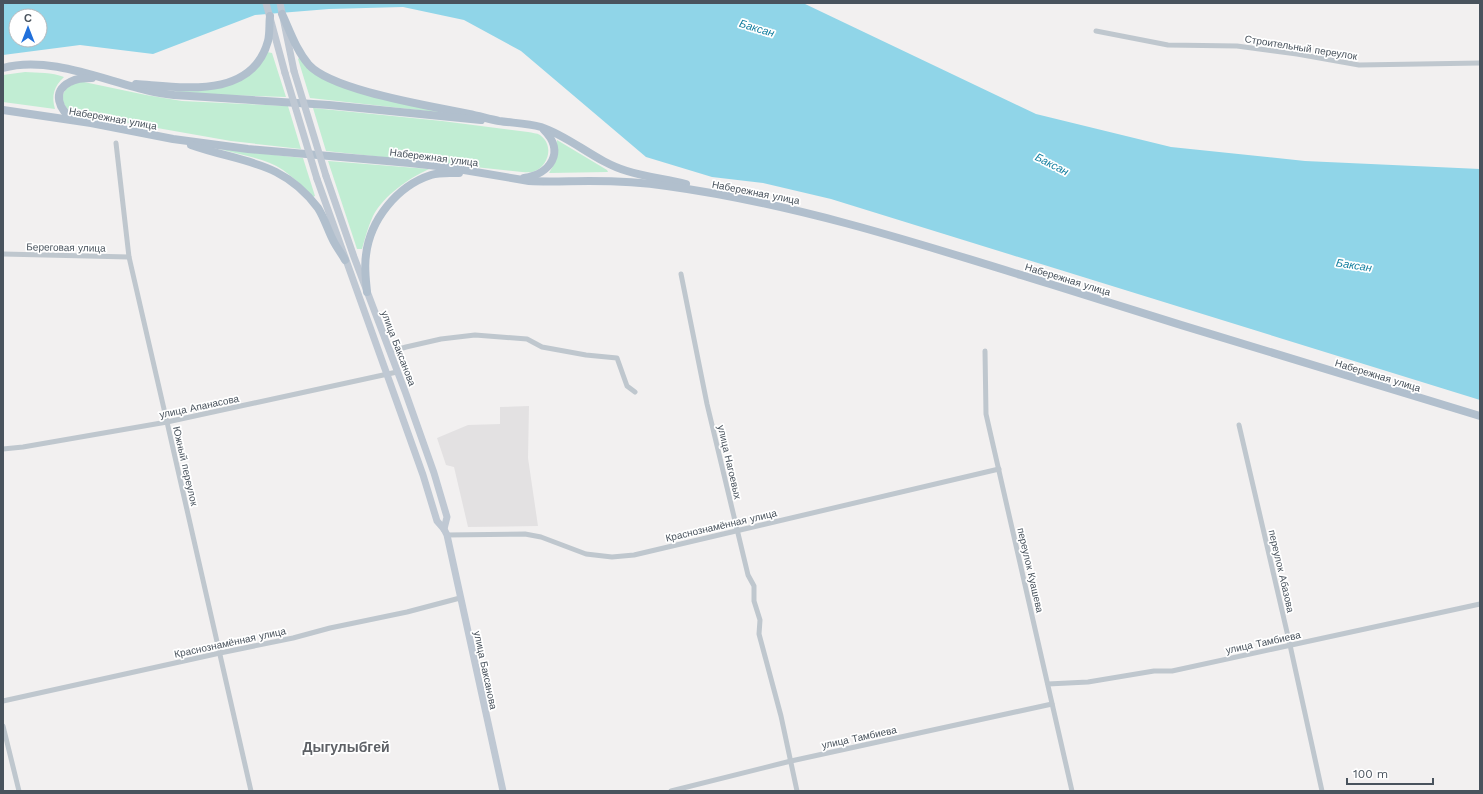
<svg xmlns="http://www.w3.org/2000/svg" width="1483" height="794" font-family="'Work Sans',sans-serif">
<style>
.education{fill:#e3e1e2}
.green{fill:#c1edd3}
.water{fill:#90d5e8;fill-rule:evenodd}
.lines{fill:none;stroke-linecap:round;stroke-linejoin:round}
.minor{stroke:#bfc7ce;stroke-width:5}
.secondary{stroke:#bfc8d3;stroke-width:7}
.primary{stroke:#b1bfcd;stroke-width:8}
.secondary-bridge{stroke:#bfc8d3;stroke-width:7}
.labels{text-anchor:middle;stroke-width:3.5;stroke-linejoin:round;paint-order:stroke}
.street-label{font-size:10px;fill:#49535d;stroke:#fff}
.water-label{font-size:11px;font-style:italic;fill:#137f9f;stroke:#fff}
.district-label{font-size:14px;font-weight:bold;fill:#5d6065;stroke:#fff}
</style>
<rect width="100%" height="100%" fill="#f2f0f0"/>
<polygon class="education" points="529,406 528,458 538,526 468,527 454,467 446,465 437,438 468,425 500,424 500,407"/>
<g class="green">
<polygon points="267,52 272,53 286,97 218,95 170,91 233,84"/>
<polygon points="300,57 316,75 445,113 310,98 298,59"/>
<path d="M 25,72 C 38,73 52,72 64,77 C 54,86 51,96 55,109 L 3,102 L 3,75 Z"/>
<path d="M 77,82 L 84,82 L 146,95 L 182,101 L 288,106 L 301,149 L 231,141 L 72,113 C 57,102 61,88 77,82 Z"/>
<path d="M 313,108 L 442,121 L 528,132 C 532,133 537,133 540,135 C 554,145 549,165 535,171 C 531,173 527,172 522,172 L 326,151 Z"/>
<polygon points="557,140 607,170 608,172 549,173 556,161"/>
<path d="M 219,149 L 303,158 L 315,196 L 313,197 C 304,187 294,178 283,170 C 265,158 240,155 219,149 Z"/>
<path d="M 328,161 L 429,169 C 408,179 384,195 373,216 C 368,227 365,238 362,249 L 357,249 Z"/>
</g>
<path class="water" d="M 3,3 L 803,3 L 1036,114 L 1171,147 L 1305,161 L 1480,169 L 1480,400 L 831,199 L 763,183 L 712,177 L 646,157 L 521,51 L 464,20 L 403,7 L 329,9 L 255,15 L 153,54 L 80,45 L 3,55 ZM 16,16 L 40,16 L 40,40 L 16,40 Z"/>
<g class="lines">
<g class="minor">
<polyline points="1096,31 1168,45 1237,46 1297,54 1359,65 1480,63"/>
<polyline points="116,143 129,257 167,422 251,791"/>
<polyline points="3,254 129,257"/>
<polyline points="681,274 707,404 748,575 754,586 754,601 760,620 759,634 781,716 797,791"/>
<polyline points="985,351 986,414 1072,791"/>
<polyline points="390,352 406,347 441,339 475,335 527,339 542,347 586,355 617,358 627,386 635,392"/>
<polyline points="1239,425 1290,645 1322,791"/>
<polyline points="3,449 23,447 167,422 397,372"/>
<polyline points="447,535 525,534 541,537 586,554 612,557 634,555 999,469"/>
<polyline points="1048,684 1088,682 1154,671 1172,671 1480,604"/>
<polyline points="3,701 220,653 293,638 330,628 407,612 460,598"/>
<polyline points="3,726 19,791"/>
<polyline points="671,791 791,761 1052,704"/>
</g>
<g class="secondary">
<polyline points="266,3 285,73"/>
<polyline points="280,3 294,71"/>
<polyline points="326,176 354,257 406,394 434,473 447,517 444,529"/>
<polyline points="317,179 423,475 437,521 444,529 447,535 503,791"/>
</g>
<g class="primary">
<path d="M 282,14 C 290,31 296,50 309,65 C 333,91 432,106 469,114 C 479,116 489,119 499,121 C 512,123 527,123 541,127 C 571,137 596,162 627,171 C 646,177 667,179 686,184"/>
<path d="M 3,68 C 49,55 105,81 150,91 C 158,93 166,94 174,95 L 329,105 L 481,120"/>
<path d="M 136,84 C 182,87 252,100 268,41 C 270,33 269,24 270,16"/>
<path d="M 3,110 L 91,123 L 173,139 L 248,149 L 410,163 L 446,167 L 529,181 C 549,182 569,181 589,181 C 615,181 641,182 667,186 C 798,204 924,245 1050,284 C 1193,329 1336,373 1480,416"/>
<path d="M 74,119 C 59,111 51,91 70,82 C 77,78 84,78 92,78"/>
<path d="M 191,145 C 242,163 282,160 318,208 C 325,219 328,231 334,242 C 337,248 342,254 345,260"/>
<path d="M 524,178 C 550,174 566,152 544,130"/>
<path d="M 367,292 C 366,280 364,267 366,255 C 370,220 397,186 431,175 C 440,172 450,173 459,173"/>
</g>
<g class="secondary-bridge">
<polyline points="294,71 326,176"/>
<polyline points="285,73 317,179"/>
</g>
</g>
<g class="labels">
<g class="street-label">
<text transform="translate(1301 47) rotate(9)" y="4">Строительный переулок</text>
<text transform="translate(113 118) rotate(10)" y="4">Набережная улица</text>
<text transform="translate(434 157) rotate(7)" y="4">Набережная улица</text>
<text transform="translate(756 192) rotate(11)" y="4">Набережная улица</text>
<text transform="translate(66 247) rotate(1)" y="4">Береговая улица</text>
<text transform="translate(1068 279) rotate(17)" y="4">Набережная улица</text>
<text transform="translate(399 348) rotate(69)" y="4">улица Баксанова</text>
<text transform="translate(1378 375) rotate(17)" y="4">Набережная улица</text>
<text transform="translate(199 406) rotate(-12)" y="4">улица Апанасова</text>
<text transform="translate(730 462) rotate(77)" y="4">улица Нагоевых</text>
<text transform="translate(186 466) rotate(77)" y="4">Южный переулок</text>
<text transform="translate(721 525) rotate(-13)" y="4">Краснознамённая улица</text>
<text transform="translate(1031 570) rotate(77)" y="4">переулок Куашева</text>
<text transform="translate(1282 571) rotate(77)" y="4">переулок Абазова</text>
<text transform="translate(230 642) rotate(-12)" y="4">Краснознамённая улица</text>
<text transform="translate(1263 642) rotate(-12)" y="4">улица Тамбиева</text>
<text transform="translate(486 670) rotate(78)" y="4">улица Баксанова</text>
<text transform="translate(859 737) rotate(-12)" y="4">улица Тамбиева</text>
</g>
<g class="water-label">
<text transform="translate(757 28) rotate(17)" y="4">Баксан</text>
<text transform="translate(1052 164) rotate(27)" y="4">Баксан</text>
<text transform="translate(1354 265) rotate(9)" y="4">Баксан</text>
</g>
<g class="district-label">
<text x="346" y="752">Дыгулыбгей</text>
</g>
</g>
<rect width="1483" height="794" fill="none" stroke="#49535d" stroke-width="8"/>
<g transform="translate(28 28)"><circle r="19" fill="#ffffff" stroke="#b6babe"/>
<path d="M0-3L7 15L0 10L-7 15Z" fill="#2170db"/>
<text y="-6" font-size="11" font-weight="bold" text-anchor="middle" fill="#49535d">С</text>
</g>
<path d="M1347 778v6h86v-6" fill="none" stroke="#49535d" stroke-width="2"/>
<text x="1353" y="778" font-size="12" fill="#49535d" stroke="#ffffff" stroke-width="3" paint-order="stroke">100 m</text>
</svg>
